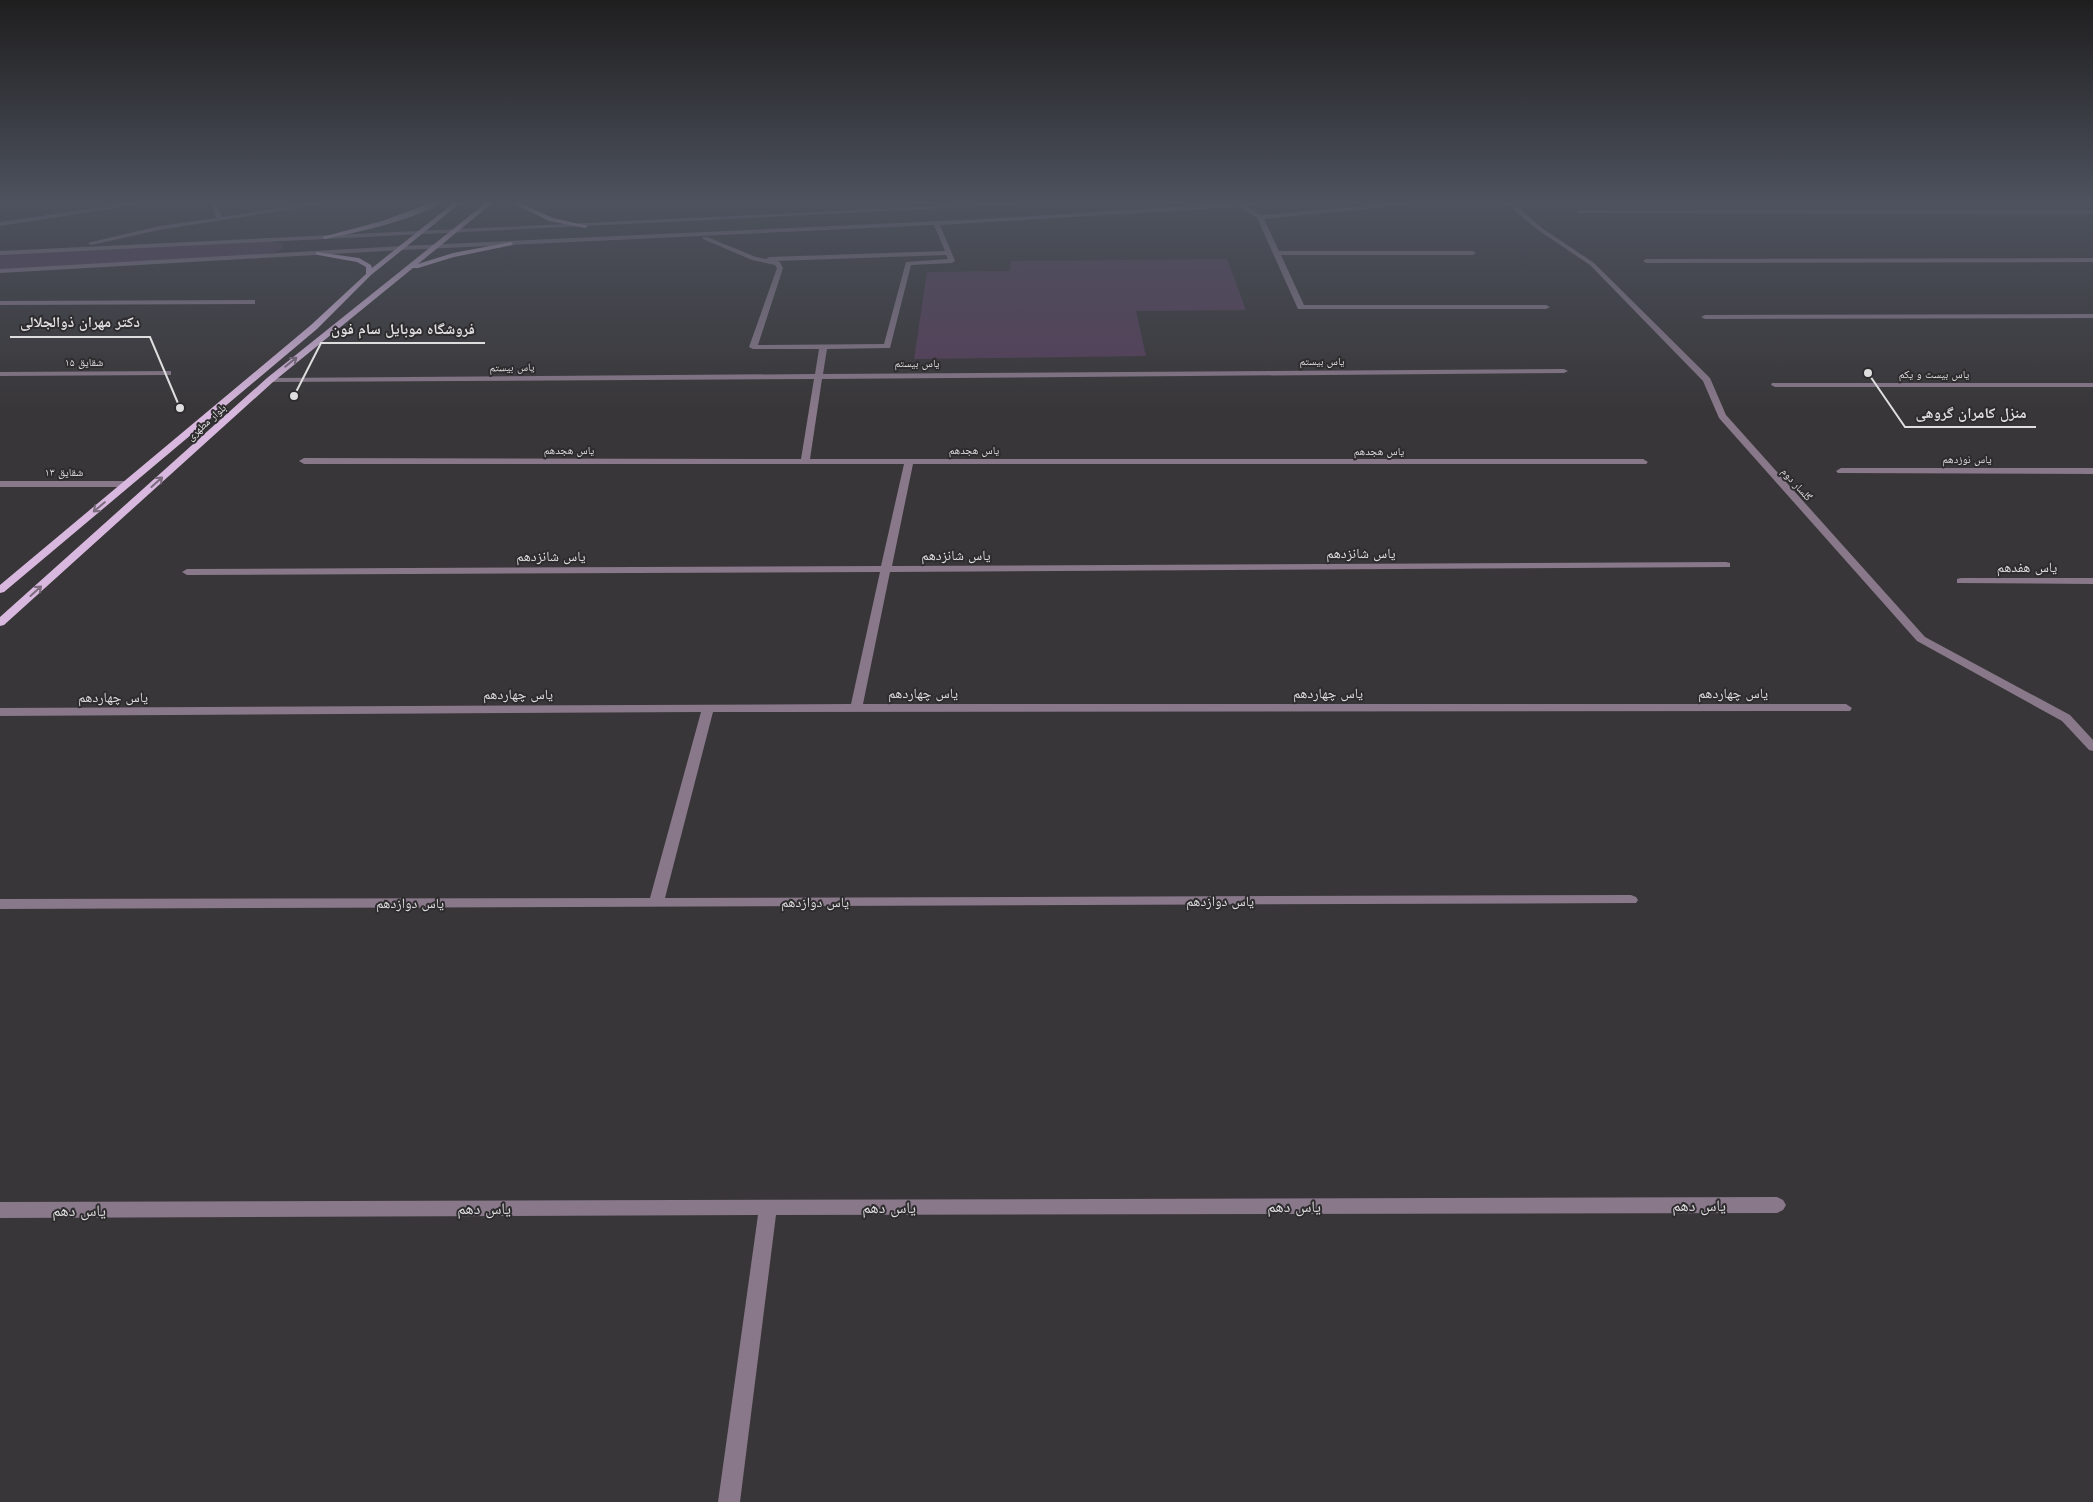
<svg xmlns="http://www.w3.org/2000/svg" width="2093" height="1502" font-family="Jost,'Noto Naskh Arabic',sans-serif">
<style>
.green{fill:#553e59}
.lines{fill:none;stroke-linecap:round;stroke-linejoin:round}
.minor{fill:#88788a;fill-rule:evenodd}
.major{fill:#d8b8de;fill-rule:evenodd}
.oneway{stroke:#7a6b7d}
.labels{text-anchor:middle;stroke-width:4;stroke-linejoin:round;paint-order:stroke}
.far-street-label{font-size:11px;fill:#dfdedf;stroke:#2e2c2e}
.street-label{font-size:14px;fill:#dfdedf;stroke:#2e2c2e}
.near-street-label{font-size:16px;fill:#dfdedf;stroke:#2e2c2e}
.leader{fill:none;stroke:#dfdedf;stroke-width:2}
.callout-dot{fill:#dfdedf;stroke:#2e2c2e;stroke-width:2}
.callout-label{font-size:15px;text-anchor:middle;font-weight:bold;fill:#dfdedf;stroke:#2e2c2e;stroke-width:4;stroke-linejoin:round;paint-order:stroke}
</style>
<rect width="100%" height="100%" fill="#383638"/>
<g class="green">
<polygon points="267,240 282,244 283,248 274,253 251,258 0,271 0,253"/>
<polygon points="1227,259 1246,310 1136,311 1146,356 914,359 927,272 1010,271 1011,261"/>
</g>
<g class="lines">
<g class="minor">
<polygon points="0,201 6,201 0,204"/>
<polygon points="144,201 161,201 0,226 0,222"/>
<polygon points="210,201 216,201 222,217 325,201 342,201 159,230 91,245 88,243 159,226 216,218"/>
<polygon points="1044,201 1090,201 0,255 0,251"/>
<path d="M 1268,201 L 1304,201 L 1246,206 L 1261,215 L 1420,201 L 1447,201 L 1264,219 L 1279,251 L 1473,251 L 1476,253 L 1473,255 L 1281,255 L 1304,305 L 1546,305 L 1550,307 L 1546,309 L 1298,309 L 1257,218 L 1239,207 L 940,225 L 955,261 L 952,263 L 911,265 L 890,348 L 827,349 L 823,374 L 1564,369 L 1568,371 L 1564,373 L 822,379 L 810,459 L 1643,459 L 1648,462 L 1646,464 L 913,464 L 892,566 L 1726,562 L 1730,563 L 1730,567 L 890,572 L 863,704 L 1846,704 L 1852,708 L 1850,711 L 713,712 L 665,898 L 1631,895 L 1636,897 L 1638,900 L 1636,903 L 0,909 L 0,899 L 650,898 L 701,712 L 0,716 L 0,708 L 851,704 L 880,572 L 187,575 L 182,572 L 187,569 L 881,566 L 904,464 L 304,464 L 299,461 L 304,458 L 801,459 L 814,379 L 270,382 L 266,380 L 270,378 L 815,374 L 819,349 L 753,349 L 749,347 L 777,268 L 775,265 L 752,260 L 703,239 L 703,237 L 707,237 L 756,257 L 766,259 L 769,257 L 945,251 L 934,225 L 402,250 L 0,273 L 0,269 L 402,246 L 983,219 ZM 946,255 L 948,259 L 906,262 L 884,344 L 758,345 L 783,268 L 780,262 L 777,261 Z"/>
<polygon points="1482,201 1507,203 1505,201 1511,201 1542,228 1594,263 1710,378 1726,415 1925,637 2070,715 2093,740 2093,751 2089,750 2062,721 1917,641 1719,418 1703,381 1590,265 1538,230 1510,207"/>
<polygon points="1579,210 2093,210 2093,214 1577,213"/>
<polygon points="2093,258 2093,262 1646,263 1643,261 1646,259"/>
<polygon points="255,300 255,304 252,304 0,305 0,301"/>
<polygon points="2093,314 2093,318 1705,319 1701,317 1705,315"/>
<polygon points="171,371 171,375 168,375 0,376 0,372"/>
<polygon points="1772,383 2093,383 2093,387 1775,387 1771,385"/>
<polygon points="1841,468 2093,468 2093,474 1838,473 1836,471"/>
<polygon points="0,481 127,481 132,484 127,487 0,487"/>
<polygon points="1961,578 2093,578 2093,584 1957,583 1957,579"/>
<polygon points="1777,1197 1783,1200 1786,1205 1783,1210 1777,1213 776,1215 740,1502 718,1502 758,1215 0,1218 0,1202"/>
</g>
<g class="major">
<path d="M 436,201 L 445,201 C 417,219 359,232 325,239 L 322,237 L 382,221 Z"/>
<polygon points="456,201 463,201 371,275 317,329 4,592 0,593 0,585 311,325 366,274 366,267 357,262 318,255 316,254 316,252 359,258 371,265 372,268"/>
<polygon points="488,201 495,201 418,264 453,253 511,242 513,245 454,257 418,268 413,268 273,382 4,625 0,626 0,617 267,378"/>
<polygon points="508,201 516,201 553,218 588,226 585,228 549,221"/>
</g>
</g>
<defs><path id="oneway-shaft" d="M-6 0H5M1.5-3L5.5 0L1.5 3" fill="none" stroke-width="1.6" stroke-linecap="round" stroke-linejoin="round" transform="scale(1.25)"/></defs>
<g class="oneway">
<use href="#oneway-shaft" transform="translate(291 362) rotate(-39)"/>
<use href="#oneway-shaft" transform="translate(157 482) rotate(-42)"/>
<use href="#oneway-shaft" transform="translate(99 507) rotate(140)"/>
<use href="#oneway-shaft" transform="translate(36 591) rotate(-42)"/>
</g>
<linearGradient id="sky" x2="0" y2="1"><stop stop-color="#1f1e1f"/><stop offset="0.49" stop-color="#4d525e"/><stop offset="1" stop-color="#4d525e" stop-opacity="0"/></linearGradient>
<rect width="2093" height="412" fill="url(#sky)"/>
<g class="labels">
<g class="far-street-label">
<text x="1322" y="365">یاس بیستم</text>
<text x="84" y="366">شقایق ۱۵</text>
<text x="917" y="367">یاس بیستم</text>
<text transform="translate(512 367) rotate(-1)" y="4">یاس بیستم</text>
<text x="1934" y="378">یاس بیست و یکم</text>
<text transform="translate(206 422) rotate(-42)" y="4">بلوار مطهری</text>
<text x="569" y="454">یاس هجدهم</text>
<text x="974" y="454">یاس هجدهم</text>
<text x="1379" y="455">یاس هجدهم</text>
<text x="1967" y="463">یاس نوزدهم</text>
<text x="64" y="476">شقایق ۱۳</text>
<text transform="translate(1797 484) rotate(48)" y="4">گلسار دوم</text>
</g>
<g class="street-label">
<text x="1361" y="558">یاس شانزدهم</text>
<text x="956" y="560">یاس شانزدهم</text>
<text x="551" y="561">یاس شانزدهم</text>
<text x="2027" y="572">یاس هفدهم</text>
<text x="923" y="698">یاس چهاردهم</text>
<text x="1328" y="698">یاس چهاردهم</text>
<text x="1733" y="698">یاس چهاردهم</text>
<text x="518" y="699">یاس چهاردهم</text>
<text x="113" y="702">یاس چهاردهم</text>
<text x="1220" y="906">یاس دوازدهم</text>
<text x="815" y="907">یاس دوازدهم</text>
<text x="410" y="908">یاس دوازدهم</text>
</g>
<g class="near-street-label">
<text x="1699" y="1211">یاس دهم</text>
<text x="1294" y="1212">یاس دهم</text>
<text x="889" y="1213">یاس دهم</text>
<text x="484" y="1214">یاس دهم</text>
<text x="79" y="1216">یاس دهم</text>
</g>
</g>
<path class="leader" d="M180 408L150 337H10M294 396L321 343H485M1868 373L1905 427H2036"/>
<g class="callout-dot">
<circle cx="180" cy="408" r="5"/>
<circle cx="294" cy="396" r="5"/>
<circle cx="1868" cy="373" r="5"/>
</g>
<g class="callout-label">
<text x="80" y="327">دکتر مهران ذوالجلالی</text>
<text x="403" y="334">فروشگاه موبایل سام فون</text>
<text x="1971" y="418">منزل کامران گروهی</text>
</g>
</svg>
